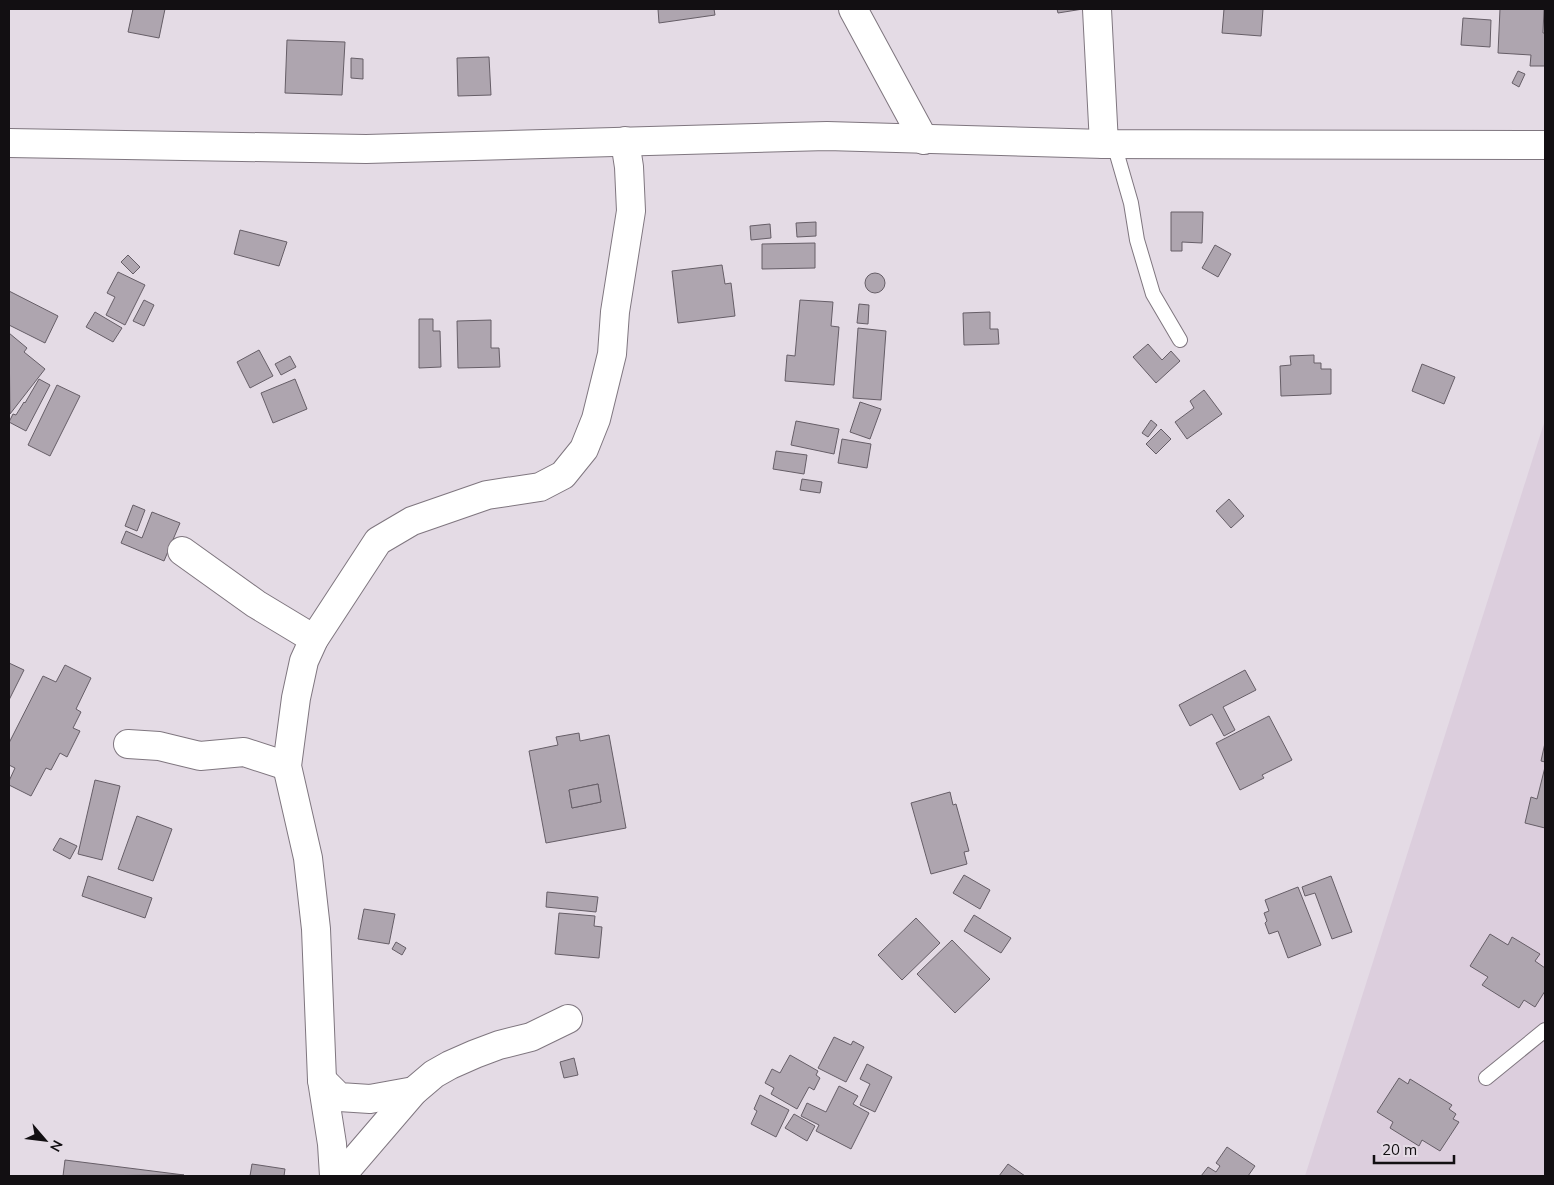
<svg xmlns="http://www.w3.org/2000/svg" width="1554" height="1185" font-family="Mulish,sans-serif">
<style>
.built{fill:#dccedd}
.building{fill:#aea5af;stroke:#665e67;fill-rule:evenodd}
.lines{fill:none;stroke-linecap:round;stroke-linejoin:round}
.service-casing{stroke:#7f767f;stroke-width:16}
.minor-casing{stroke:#7f767f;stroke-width:30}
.tertiary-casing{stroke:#7f767f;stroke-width:30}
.service{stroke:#fff;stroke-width:14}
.minor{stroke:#fff;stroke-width:28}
.tertiary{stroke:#fff;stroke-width:28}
</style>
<rect width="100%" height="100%" fill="#e4dbe5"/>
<polygon class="built" points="1545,420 1545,1176 1305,1176"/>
<g class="building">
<polygon points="133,9 165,9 159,38 128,32"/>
<polygon points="658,9 714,9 715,15 659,23"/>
<polygon points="1057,9 1083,9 1058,13"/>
<polygon points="1224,9 1263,9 1261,36 1222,33"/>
<polygon points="1500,9 1544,9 1543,33 1545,33 1545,66 1530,66 1531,55 1498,53"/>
<polygon points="1463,18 1491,20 1490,47 1461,45"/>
<polygon points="287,40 345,42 342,95 285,93"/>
<polygon points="489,57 491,95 458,96 457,58"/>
<polygon points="351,58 363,59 363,79 351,78"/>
<polygon points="1518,71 1525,74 1519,87 1512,83"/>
<polygon points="1171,212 1203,212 1202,243 1182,242 1182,251 1171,251"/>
<polygon points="816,222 816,236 797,237 796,223"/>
<polygon points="770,224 771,238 751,240 750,226"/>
<polygon points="240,230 287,242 279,266 234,254"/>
<polygon points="815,243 815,268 762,269 762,244"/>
<polygon points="1215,245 1231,254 1218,277 1202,268"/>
<polygon points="128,255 140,267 133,274 121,262"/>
<polygon points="722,265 725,284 731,283 735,316 678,323 672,271"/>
<polygon points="118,272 145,285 125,325 106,315 115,297 107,293"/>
<circle cx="875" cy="283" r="10"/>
<polygon points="9,291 58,316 45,343 9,325"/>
<polygon points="144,300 154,305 144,326 133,321"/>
<polygon points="800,300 833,302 831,326 839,327 834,385 785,381 787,355 795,356"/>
<polygon points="859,304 869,305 868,324 857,323"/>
<polygon points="95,312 122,328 113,342 86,327"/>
<polygon points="990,312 990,329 998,329 999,344 964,345 963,313"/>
<polygon points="419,319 433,319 433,331 440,331 441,367 419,368"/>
<polygon points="491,320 491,348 499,348 500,367 458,368 457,321"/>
<polygon points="858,328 886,331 881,400 853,398"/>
<polygon points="9,333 27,348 24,352 45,369 10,414"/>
<polygon points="1148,344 1162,360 1171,351 1180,361 1156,383 1133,357"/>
<polygon points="259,350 273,376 250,388 237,362"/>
<polygon points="1314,355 1314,363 1321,363 1321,369 1331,369 1331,394 1281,396 1280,366 1291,365 1290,356"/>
<polygon points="290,356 296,367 281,375 275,364"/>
<polygon points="1422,364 1455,377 1444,404 1412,391"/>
<polygon points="39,379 50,385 26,431 9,422 13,414 16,415 24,402 25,403"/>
<polygon points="295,379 307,409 273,423 261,393"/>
<polygon points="57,385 80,396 50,456 28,445"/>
<polygon points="1204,390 1222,414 1187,439 1175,422 1194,408 1190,401"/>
<polygon points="860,402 881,409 870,439 850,432"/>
<polygon points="1151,420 1157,425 1148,437 1142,433"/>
<polygon points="796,421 839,429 834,454 791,445"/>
<polygon points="1161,429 1171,439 1156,454 1146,444"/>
<polygon points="842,439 871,444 867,468 838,463"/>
<polygon points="776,451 807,455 804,474 773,469"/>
<polygon points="802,479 822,482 820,493 800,490"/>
<polygon points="1229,499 1244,516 1231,528 1216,511"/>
<polygon points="133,505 145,510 137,531 125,526"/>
<polygon points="152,512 180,523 164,561 121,543 126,531 142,538"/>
<polygon points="9,663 24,670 9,700"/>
<polygon points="65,665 91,678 76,709 81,712 73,728 80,731 67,757 60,753 51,770 46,768 31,796 9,785 9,781 15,768 9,765 9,743 43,676 56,682"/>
<polygon points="1245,670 1256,690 1223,707 1235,730 1224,736 1212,714 1190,726 1179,705"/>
<polygon points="1269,716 1292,760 1262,775 1264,778 1240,790 1216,743"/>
<path d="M 579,733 L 580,741 L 609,735 L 626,828 L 546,843 L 529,751 L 558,745 L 556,737 ZM 598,784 L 601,802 L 572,808 L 569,790 Z"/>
<polygon points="1545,743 1545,762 1541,761"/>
<polygon points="1545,767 1545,828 1525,823 1531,797 1537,799"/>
<polygon points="95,780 120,786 102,860 78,854"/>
<polygon points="598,784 601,802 572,808 569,790"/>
<polygon points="950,792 953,805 956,804 969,851 964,852 967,864 931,874 911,803"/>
<polygon points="137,816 172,829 153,881 118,869"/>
<polygon points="60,838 77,846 70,859 53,850"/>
<polygon points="964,875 990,890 980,909 953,893"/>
<polygon points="88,876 152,898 145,918 82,896"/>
<polygon points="1331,876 1352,932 1332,939 1315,893 1305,896 1302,887"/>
<polygon points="1298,887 1321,945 1288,958 1278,931 1269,934 1265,923 1267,921 1264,913 1269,911 1265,900"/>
<polygon points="547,892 598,897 596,912 546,907"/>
<polygon points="364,909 395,914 389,944 358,939"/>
<polygon points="559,913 595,916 594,926 602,927 599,958 555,954"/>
<polygon points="974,915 1011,938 1001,953 964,931"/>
<polygon points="916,918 940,943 902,980 878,955"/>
<polygon points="1490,934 1508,945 1512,937 1540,954 1535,961 1545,968 1545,991 1535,1007 1524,1000 1519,1008 1482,985 1488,977 1470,966"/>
<polygon points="952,940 990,979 955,1013 917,974"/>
<polygon points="396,942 406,948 402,955 392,949"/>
<polygon points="834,1037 851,1045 853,1041 864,1047 846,1082 818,1068"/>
<polygon points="790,1055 818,1071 816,1075 820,1078 814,1090 809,1087 797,1109 771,1094 774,1088 765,1083 772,1069 780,1073"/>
<polygon points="574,1058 578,1075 564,1078 560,1062"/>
<polygon points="867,1064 892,1077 875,1112 860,1105 870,1084 860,1079"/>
<polygon points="1399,1078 1408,1084 1410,1079 1452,1105 1449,1109 1456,1114 1453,1119 1459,1122 1440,1151 1422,1140 1419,1146 1390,1128 1393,1122 1377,1112"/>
<polygon points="839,1086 858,1096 853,1104 869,1113 851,1149 816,1131 819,1125 801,1116 807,1103 826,1112"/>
<polygon points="760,1095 789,1110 776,1137 751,1124 757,1111 754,1109"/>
<polygon points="794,1114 815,1126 807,1141 785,1128"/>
<polygon points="1227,1147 1255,1166 1248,1176 1201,1176 1208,1167 1216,1172 1220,1166 1216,1163"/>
<polygon points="65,1160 184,1175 63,1176"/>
<polygon points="252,1164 285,1169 284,1176 250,1176"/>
<polygon points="1008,1164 1025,1176 999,1176"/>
</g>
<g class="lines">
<defs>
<g id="service">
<polyline points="1114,144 1131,203 1137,240 1153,294 1180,340"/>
<polyline points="1486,1078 1545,1030"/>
</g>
<g id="minor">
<polyline points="853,9 924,140"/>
<polyline points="1097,9 1104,144"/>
<polyline points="182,551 256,604 314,639"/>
<polyline points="128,744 159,746 200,756 244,752 287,766"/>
<polyline points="322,1080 339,1097 370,1099 414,1091"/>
<polyline points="334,1176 332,1144 322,1080 316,929 308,858 287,766 296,698 304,661 314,639 378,541 412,521 487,495 540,487 563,475 584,449 596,419 612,354 615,312 631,211 629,167 625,141"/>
<polyline points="341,1176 414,1091 434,1074 450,1065 475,1054 499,1045 531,1037 568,1019"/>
</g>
<polyline id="tertiary" points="9,143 366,149 827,136 1104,144 1545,145"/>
</defs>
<use href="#service" class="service-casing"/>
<use href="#minor" class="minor-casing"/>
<use href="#tertiary" class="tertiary-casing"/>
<use href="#service" class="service"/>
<use href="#minor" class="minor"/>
<use href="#tertiary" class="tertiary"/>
</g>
<rect width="1554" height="1185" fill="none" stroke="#120f12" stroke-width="20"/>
<g transform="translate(45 1140) rotate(118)" stroke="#e4dbe5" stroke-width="4" paint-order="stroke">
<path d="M0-4L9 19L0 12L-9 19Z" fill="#120f12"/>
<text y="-8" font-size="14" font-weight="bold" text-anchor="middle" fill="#120f12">N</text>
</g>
<path d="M1374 1155v8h80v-8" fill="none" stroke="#120f12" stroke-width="2.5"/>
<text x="1382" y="1155" font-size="15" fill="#120f12" stroke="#e4dbe5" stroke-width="4" paint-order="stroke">20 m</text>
</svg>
